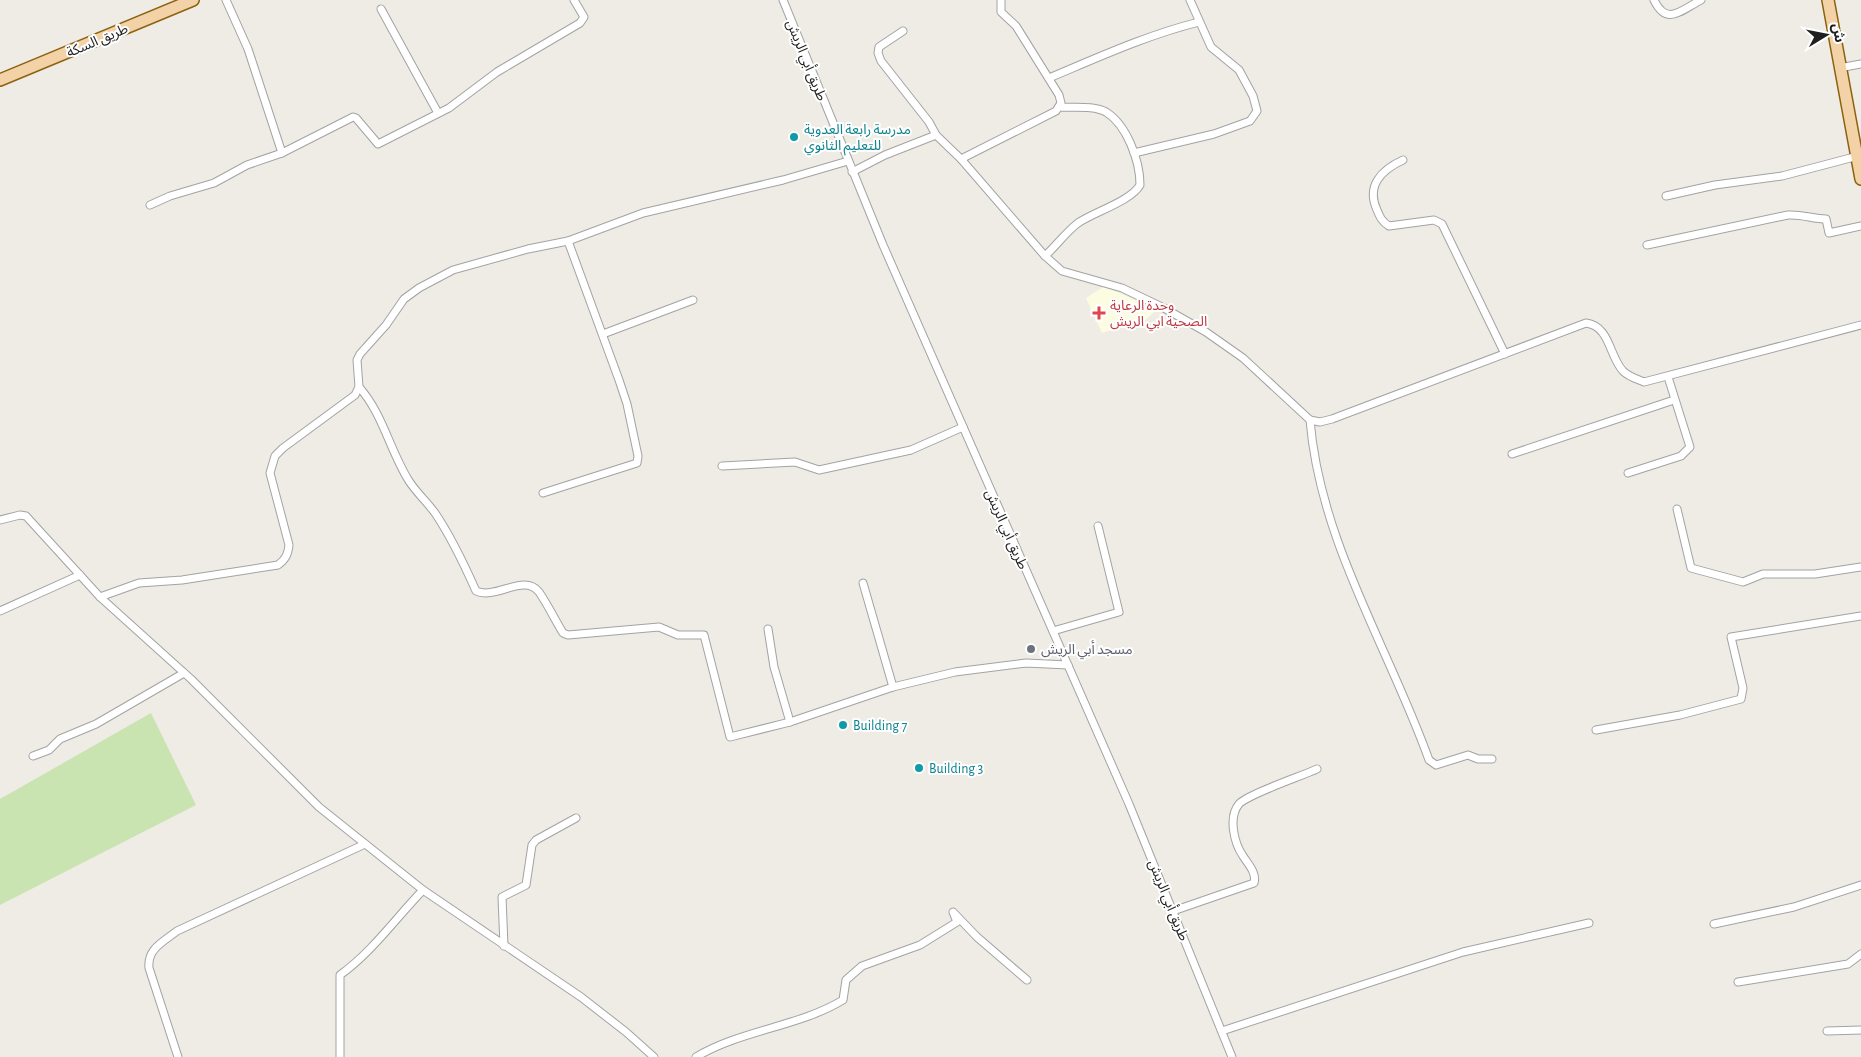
<svg xmlns="http://www.w3.org/2000/svg" width="1861" height="1057" font-family="'Alegreya Sans','Noto Sans Arabic',sans-serif">
<style>
.education{fill:#fcfce2}
.grass{fill:#cae4b1}
.lines{fill:none;stroke-linecap:round;stroke-linejoin:round}
.minor-casing{stroke:#a3a3a3;stroke-width:9}
.primary-casing{stroke:#8b620f;stroke-width:14}
.minor{stroke:#fff;stroke-width:7}
.primary{stroke:#f3d2a7;stroke-width:11}
.culture-dot{fill:#0f9aa8;stroke:#fff;stroke-width:2}
.health-dot{fill:#e0444e;stroke:#fff;stroke-width:2}
.worship-dot{fill:#6b7280;stroke:#fff;stroke-width:2}
.labels{text-anchor:middle;stroke-width:4;stroke-linejoin:round;paint-order:stroke}
.street-label{font-size:14px;fill:#1f1f1f;stroke:#fff}
.culture-label{font-size:14px;fill:#0d838f;stroke:#fff;text-anchor:start}
.health-label{font-size:14px;fill:#be3a42;stroke:#fff;text-anchor:start}
.worship-label{font-size:14px;fill:#5b616d;stroke:#fff;text-anchor:start}
</style>
<rect width="100%" height="100%" fill="#efece6"/>
<polygon class="education" points="1103,287 1122,294 1156,310 1146,320 1102,333 1086,298"/>
<polygon class="grass" points="151,713 196,805 0,905 0,799"/>
<g class="lines">
<defs>
<g id="minor">
<polyline points="783,0 883,245 1129,804 1232,1057"/>
<path d="M 1654,0 C 1667,27 1681,10 1701,0"/>
<polyline points="381,9 438,113"/>
<path d="M 903,31 L 879,47 L 878,53 L 881,61 L 929,122 L 936,135 L 961,159 L 1045,256 L 1062,271 L 1122,288 L 1164,308 L 1206,332 L 1243,358 L 1310,420 L 1320,422 L 1332,419 L 1586,323 C 1610,326 1609,356 1623,371 C 1629,377 1637,379 1644,382 L 1861,325"/>
<polyline points="1839,68 1861,64"/>
<path d="M 1049,78 C 1099,57 1147,35 1199,22"/>
<polyline points="282,153 353,117 356,118 378,144 449,108 497,72 580,23 584,17 574,0"/>
<polyline points="1134,153 1214,134 1250,121 1257,111 1253,96 1239,70 1211,47 1190,0"/>
<polyline points="961,159 1056,111 1061,103 1059,95 1016,26 1001,12 1001,0"/>
<path d="M 1403,160 C 1381,170 1366,186 1377,210 C 1380,217 1382,222 1389,226 L 1434,220 L 1442,224 L 1505,354"/>
<polyline points="852,172 885,155 936,135"/>
<polyline points="1666,196 1715,185 1782,176 1858,156"/>
<polyline points="150,205 170,196 214,183 247,165 282,153 248,49 226,0"/>
<path d="M 1647,245 L 1788,215 C 1802,214 1813,219 1826,219 L 1829,233 L 1861,226"/>
<path d="M 1045,256 C 1056,246 1066,232 1078,223 C 1094,212 1131,201 1140,185 C 1140,161 1127,125 1106,112 C 1094,105 1073,108 1059,107"/>
<polyline points="603,334 693,300"/>
<path d="M 359,387 C 383,414 390,451 409,481 C 416,492 427,502 435,513 C 452,538 464,564 476,591 C 496,600 524,573 539,592 C 548,605 555,620 563,633 L 568,635 L 659,627 L 678,635 L 704,635 L 730,737 L 790,722 L 893,687 L 955,672 L 1026,663 L 1068,665"/>
<path d="M 1310,420 C 1320,542 1389,648 1429,760 L 1436,765 L 1468,755 L 1478,759 L 1492,759"/>
<polyline points="1512,454 1674,400"/>
<polyline points="722,466 795,462 819,470 911,450 963,427"/>
<polyline points="1628,473 1681,456 1690,447 1668,377"/>
<polyline points="543,493 637,463 638,456 627,404 619,380 568,241"/>
<polyline points="1677,509 1691,568 1743,582 1763,574 1815,574 1861,567"/>
<polyline points="0,520 20,515 26,516 100,597 191,679 319,807 423,890 581,997 626,1032 654,1057"/>
<polyline points="863,583 893,687"/>
<path d="M 100,597 L 139,583 L 182,580 L 278,565 C 286,559 288,554 289,545 L 270,473 L 275,456 L 283,448 L 355,395 L 359,387 L 357,360 L 360,354 L 386,325 L 404,299 L 419,288 L 453,270 L 528,249 L 568,241 L 643,213 L 783,180 L 848,161"/>
<polyline points="0,611 80,575"/>
<polyline points="768,629 774,667 790,722"/>
<polyline points="1053,631 1119,612 1098,526"/>
<polyline points="1596,730 1680,715 1741,699 1743,688 1731,637 1861,616"/>
<polyline points="33,756 49,750 60,739 96,724 184,673"/>
<path d="M 1173,911 L 1254,883 C 1257,873 1248,864 1243,856 C 1234,843 1228,817 1239,804 C 1248,794 1302,776 1317,769"/>
<polyline points="1714,924 1794,907 1861,885"/>
<polyline points="504,946 502,897 526,885 532,845 536,840 576,818"/>
<polyline points="1738,982 1848,964 1861,954"/>
<polyline points="1222,1031 1463,952 1589,923"/>
<polyline points="1827,1031 1861,1030"/>
<path d="M 178,1057 L 149,968 C 147,949 163,942 177,931 L 365,844"/>
<path d="M 340,1057 L 340,975 C 372,952 395,919 423,890"/>
<path d="M 696,1057 C 741,1030 798,1027 843,1000 L 846,980 L 862,966 L 920,945 L 957,922 L 953,912 L 977,937 L 1027,980"/>
</g>
<g id="primary">
<polyline points="1828,0 1861,179"/>
<polyline points="0,80 193,0"/>
</g>
</defs>
<use href="#minor" class="minor-casing"/>
<use href="#primary" class="primary-casing"/>
<use href="#minor" class="minor"/>
<use href="#primary" class="primary"/>
</g>
<g class="culture-dot">
<circle cx="794" cy="137" r="5"/>
<circle cx="843" cy="725" r="5"/>
<circle cx="919" cy="768" r="5"/>
</g>
<path class="health-dot" d="M1096.5 305.5h5v5h5v5h-5v5h-5v-5h-5v-5h5z"/>
<circle class="worship-dot" cx="1031" cy="649" r="5"/>
<g class="labels">
<g class="street-label">
<text transform="translate(97 40) rotate(-23)" y="5">طريق السكة</text>
<text transform="translate(807 60) rotate(68)" y="5">طريق أبي الريش</text>
<text transform="translate(1007 529) rotate(66)" y="5">طريق أبي الريش</text>
<text transform="translate(1169 900) rotate(68)" y="5">طريق أبي الريش</text>
</g>
<g class="culture-label">
<text x="804" y="134">مدرسة رابعة العدوية<tspan x="804" dy="16">للتعليم الثانوي</tspan></text>
<text x="853" y="730">Building 7</text>
<text x="929" y="773">Building 3</text>
</g>
<g class="health-label">
<text x="1110" y="310">وحدة الرعاية<tspan x="1110" dy="16">الصحية ابي الريش</tspan></text>
</g>
<g class="worship-label">
<text x="1041" y="654">مسجد أبي الريش</text>
</g>
</g>
<g transform="translate(1826 35) rotate(80)" stroke="#ffffff" stroke-width="4" paint-order="stroke">
<path d="M0-4L9 19L0 12L-9 19Z" fill="#1f1f1f"/>
<text y="-8" font-size="14" font-weight="bold" text-anchor="middle" fill="#1f1f1f">ش</text>
</g>
</svg>
